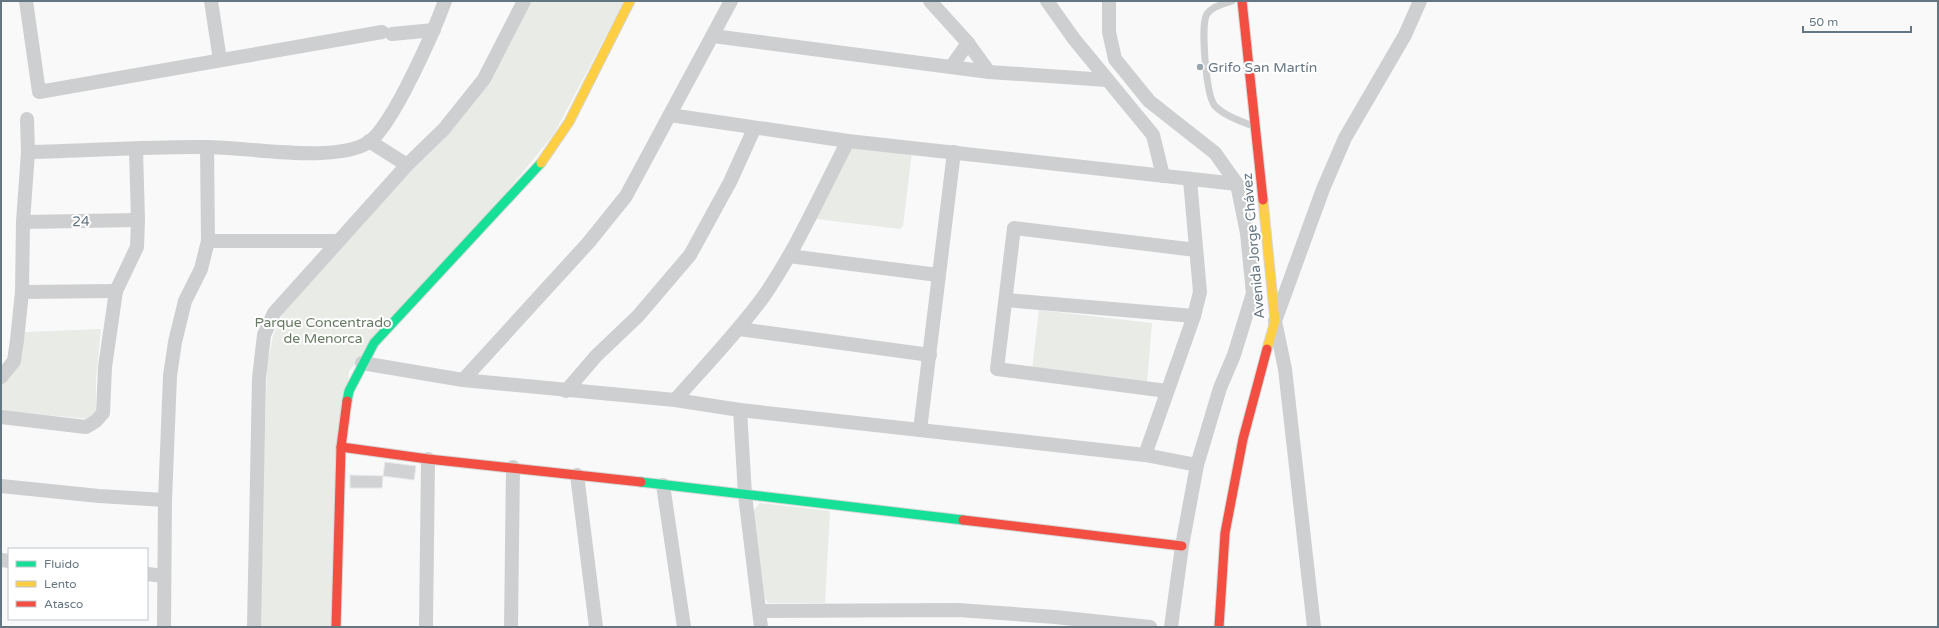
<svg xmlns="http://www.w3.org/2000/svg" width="1939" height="628" font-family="'Varela Round',sans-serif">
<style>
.green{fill:#e8ebe6}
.building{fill:#d0d2d3;stroke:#e8e8e8}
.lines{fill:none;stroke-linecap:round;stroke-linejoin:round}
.fast-casing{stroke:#d5d6d7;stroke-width:11}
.slow-casing{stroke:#d5d6d7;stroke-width:11}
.jam-casing{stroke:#d5d6d7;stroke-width:11}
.lane{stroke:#cecfd0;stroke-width:7}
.street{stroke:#cecfd0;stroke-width:14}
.fast{stroke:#16e098;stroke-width:9}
.slow{stroke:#ffcf43;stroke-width:9}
.jam{stroke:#f24e42;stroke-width:9}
.poi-dot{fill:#99a4ac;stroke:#fff;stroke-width:1.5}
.labels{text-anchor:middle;stroke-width:4;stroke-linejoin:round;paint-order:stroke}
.poi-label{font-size:14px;fill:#657683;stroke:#fff;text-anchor:start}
.street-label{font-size:14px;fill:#657683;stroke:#fff}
.park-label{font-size:14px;fill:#687a64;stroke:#fff}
</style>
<rect width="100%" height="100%" fill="#f9f9f9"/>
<g class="green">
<polygon points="531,1 624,1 554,134 496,205 349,371 331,627 259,627 267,365 273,336 286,306 425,156 496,70"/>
<polygon points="858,145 912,152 903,226 900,229 816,219 850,150"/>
<polygon points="1039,310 1152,323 1147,383 1032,369"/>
<path d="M 101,329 L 96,379 L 96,414 L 91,419 L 1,411 L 1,380 C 24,363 23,360 23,332 Z"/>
<polygon points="760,503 830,511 825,603 768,603 764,597 753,511"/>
</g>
<g class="building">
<polygon points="385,462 416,466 414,480 383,476"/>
<polygon points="350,475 383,476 382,488 350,488"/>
</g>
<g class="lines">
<defs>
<g id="fast">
<polyline points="347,401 349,391 374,343 541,163"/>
<polyline points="641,482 963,520"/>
</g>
<g id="slow">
<polyline points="541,163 569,122 630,1"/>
<polyline points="1263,200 1275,321 1267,349"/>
</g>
<g id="jam">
<polyline points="1242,1 1263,200"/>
<polyline points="341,447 428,459 641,482"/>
<polyline points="963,520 1182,546"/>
<polyline points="336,627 341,447 347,401"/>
<polyline points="1219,627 1225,533 1243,439 1267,349"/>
</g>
</defs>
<use href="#fast" class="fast-casing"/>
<use href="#slow" class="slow-casing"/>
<use href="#jam" class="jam-casing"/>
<path class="lane" d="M 1232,1 C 1223,4 1210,7 1206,16 C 1201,28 1206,96 1215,106 C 1225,116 1240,121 1253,126"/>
<g class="street">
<polyline points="26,1 39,92 382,32"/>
<polyline points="211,1 220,60"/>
<polyline points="930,1 968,43 989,72"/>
<polyline points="1047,1 1074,39 1153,135 1163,176"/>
<polyline points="1109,1 1109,32 1115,59 1149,101 1215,153 1237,184 1247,233 1250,264 1253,293 1234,355 1220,388 1197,465 1182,546 1171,627"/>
<polyline points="392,34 434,30"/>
<polyline points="713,36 989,72 1107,80"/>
<polyline points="951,67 968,43"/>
<polyline points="670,115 848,141 1237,184"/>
<polyline points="369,141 407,165"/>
<path d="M 28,152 C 88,151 148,146 207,147 C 247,147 336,164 369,142 C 393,125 434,31 445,1"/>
<polyline points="23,222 138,220"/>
<polyline points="208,241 336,241"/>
<polyline points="789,256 938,275"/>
<polyline points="22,292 116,291"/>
<polyline points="1006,300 1194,316"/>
<polyline points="739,329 930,355"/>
<polyline points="362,363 463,380 675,400 740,410 1145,455 1197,465"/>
<polyline points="1,377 14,361 17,340 22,292 23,222 28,152 27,119"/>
<polyline points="463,380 589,242 626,196 731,1"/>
<polyline points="566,391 596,356 638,316 690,255 730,182 754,129"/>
<polyline points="1167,391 997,369 1014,228 1196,250"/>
<path d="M 675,400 C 705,366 737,333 764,296 C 797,248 821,193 848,141"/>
<polyline points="740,410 745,495 761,627"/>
<polyline points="1,417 86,427 96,421 103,413 105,367 116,291 137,247 138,220 136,149"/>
<polyline points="920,430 954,152"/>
<polyline points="1145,455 1194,316 1200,292 1190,180"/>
<polyline points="577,475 596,627"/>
<polyline points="663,485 684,627"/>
<polyline points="1,486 99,496 165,500"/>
<polyline points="1,560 9,561"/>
<polyline points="147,574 164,576"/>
<polyline points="760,611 958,610 1055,617 1150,627"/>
<polyline points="164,627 165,500 170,376 175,342 185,301 201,269 208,241 207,147"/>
<polyline points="254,627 259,378 264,335 274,313 407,165 444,129 484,79 524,1"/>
<polyline points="426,627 428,459"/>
<polyline points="511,627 513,467"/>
<polyline points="1314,627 1285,369 1275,321 1323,189 1345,138 1405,35 1420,1"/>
</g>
<use href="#fast" class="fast"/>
<use href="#slow" class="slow"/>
<use href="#jam" class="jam"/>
</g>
<circle class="poi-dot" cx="1200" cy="67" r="4"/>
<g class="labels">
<g class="poi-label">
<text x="1208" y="72">Grifo San Martín</text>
</g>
<g class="street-label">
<text transform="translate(81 221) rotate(-1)" y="5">24</text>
<text transform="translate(1253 246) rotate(-95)" y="5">Avenida Jorge Chávez</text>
</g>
<g class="park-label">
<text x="323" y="327">Parque Concentrado<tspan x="323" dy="16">de Menorca</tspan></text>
</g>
</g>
<rect width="1939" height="628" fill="none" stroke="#657683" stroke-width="4"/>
<rect x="8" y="548" width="140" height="72" fill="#ffffff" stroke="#c1c8cd"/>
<rect x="16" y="561" width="20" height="6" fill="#16e098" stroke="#c1c8cd"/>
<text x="44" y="568" font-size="12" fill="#657683">Fluido</text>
<rect x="16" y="581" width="20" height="6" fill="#ffcf43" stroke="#c1c8cd"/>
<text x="44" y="588" font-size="12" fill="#657683">Lento</text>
<rect x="16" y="601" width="20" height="6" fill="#f24e42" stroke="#c1c8cd"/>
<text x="44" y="608" font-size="12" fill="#657683">Atasco</text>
<path d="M1803 26v6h108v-6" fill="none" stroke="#657683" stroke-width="2"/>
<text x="1809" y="26" font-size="12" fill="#657683" stroke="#ffffff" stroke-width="3" paint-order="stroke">50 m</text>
</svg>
